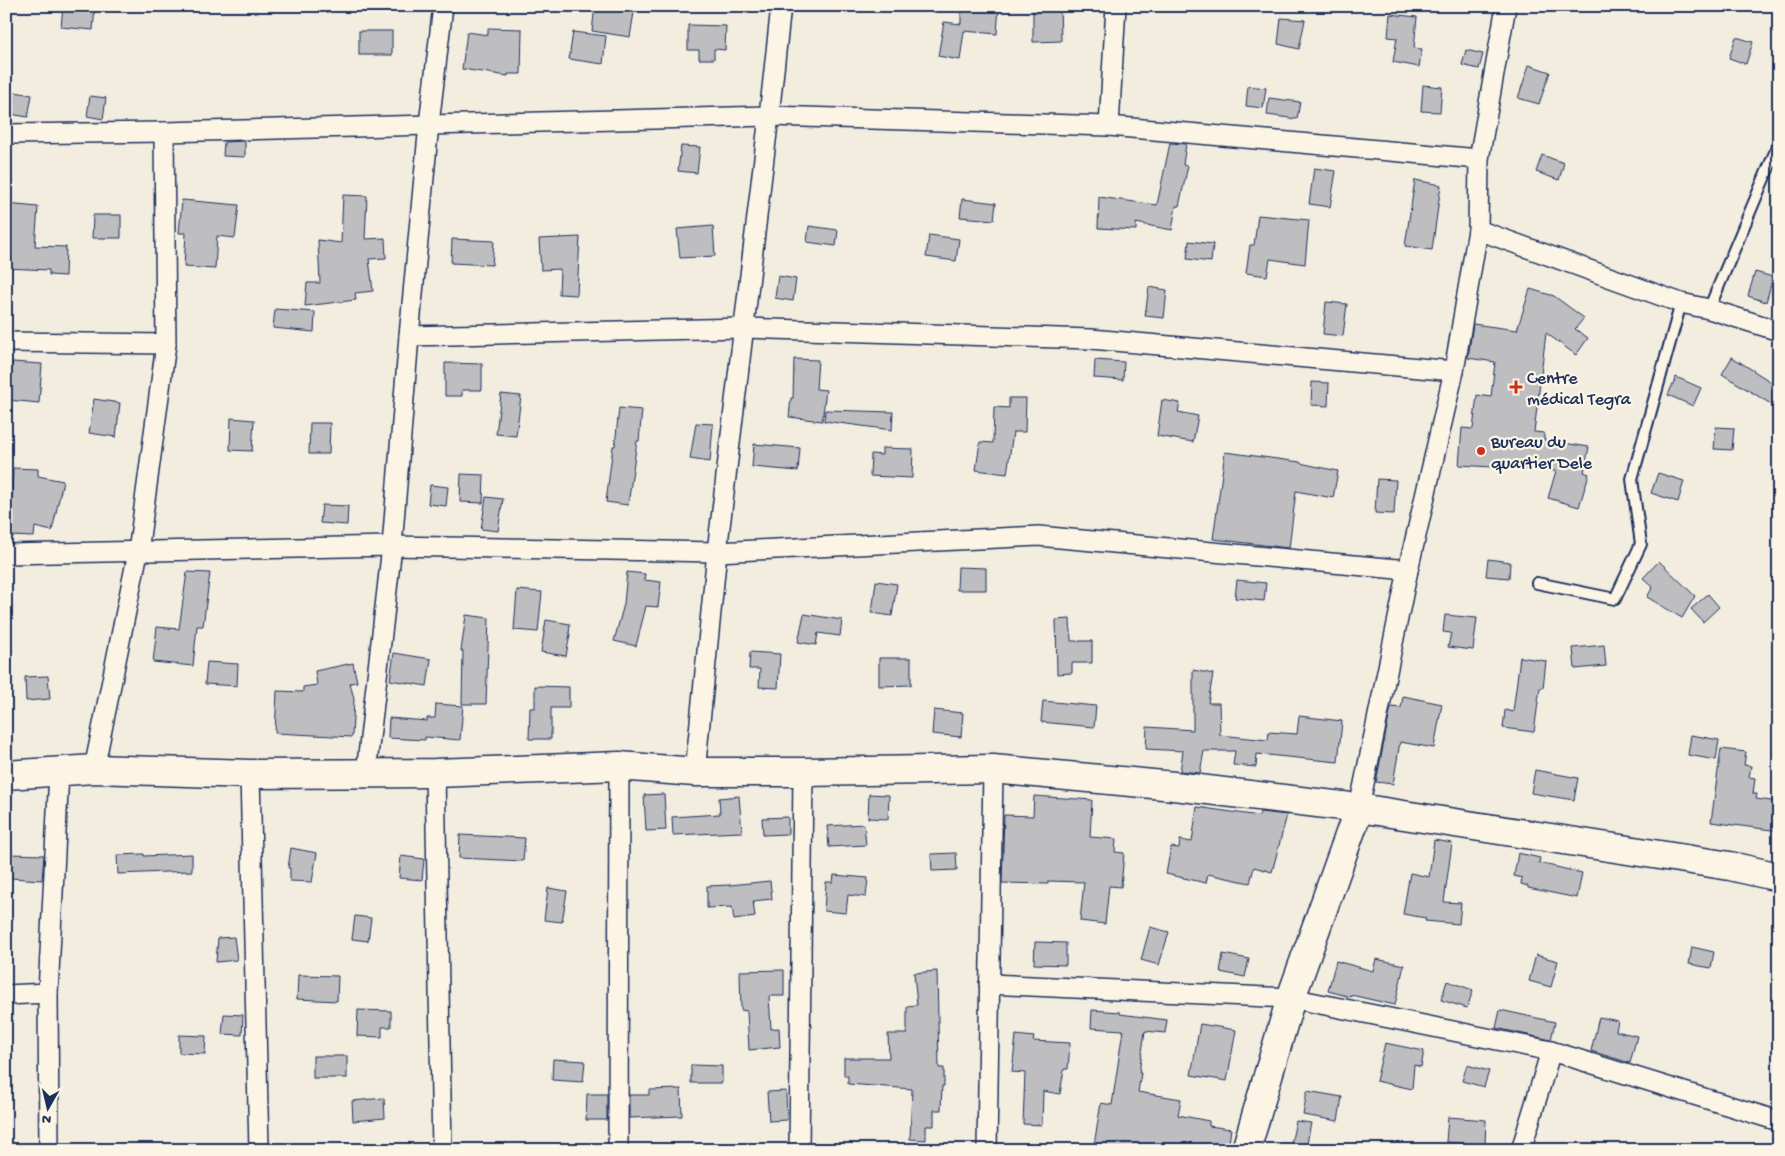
<svg xmlns="http://www.w3.org/2000/svg" width="1785" height="1156" font-family="'Gochi Hand',sans-serif">
<style>
.building{fill:#bebec0;stroke:#1b2f5e}
.lines{fill:none;stroke-linecap:round;stroke-linejoin:round}
.lane-casing{stroke:#1b2f5e;stroke-width:14}
.street-casing{stroke:#1b2f5e;stroke-width:22}
.secondary-casing{stroke:#1b2f5e;stroke-width:31}
.lane{stroke:#fcf5e5;stroke-width:10}
.street{stroke:#fcf5e5;stroke-width:19}
.secondary{stroke:#fcf5e5;stroke-width:28}
.poi-dot{fill:#c8321e;stroke:#fcf5e5;stroke-width:2}
.labels{text-anchor:middle;stroke-width:4.5;stroke-linejoin:round;paint-order:stroke}
.poi-label{font-size:18px;fill:#1b2f5e;stroke:#fcf5e5;text-anchor:start}
</style>
<rect width="100%" height="100%" fill="#f3ede0"/>
<filter id="ink" filterUnits="userSpaceOnUse"><feTurbulence type="fractalNoise" baseFrequency=".02" numOctaves="2"/><feDisplacementMap in="SourceGraphic" scale="10" xChannelSelector="R" yChannelSelector="G"/><feConvolveMatrix kernelMatrix="1 2 1 2 8 2 1 2 1" color-interpolation-filters="sRGB"/></filter>
<g filter="url(#ink)">
<g class="building">
<polygon points="63,6 95,8 93,30 61,27"/>
<polygon points="595,6 635,6 630,37 592,31"/>
<polygon points="961,6 999,6 997,34 964,31 960,60 938,56 944,22 961,24"/>
<polygon points="1033,6 1060,6 1061,41 1033,42"/>
<polygon points="1390,14 1417,17 1414,48 1422,49 1419,67 1393,62 1397,38 1388,37"/>
<polygon points="1281,18 1305,20 1299,49 1278,44"/>
<polygon points="688,25 726,26 725,50 714,49 714,59 699,59 699,50 688,50"/>
<polygon points="488,28 522,29 521,74 508,74 508,76 462,69 467,32 488,35"/>
<rect x="359" y="31" width="33" height="24"/>
<polygon points="573,32 606,36 603,64 569,59"/>
<polygon points="1736,37 1753,42 1746,64 1729,58"/>
<polygon points="1466,50 1483,54 1479,69 1462,65"/>
<polygon points="1529,65 1550,72 1539,104 1518,98"/>
<polygon points="1423,85 1442,87 1440,112 1421,111"/>
<polygon points="1248,86 1266,88 1263,108 1246,106"/>
<polygon points="15,92 32,95 28,117 10,114"/>
<polygon points="90,96 106,98 103,119 87,116"/>
<polygon points="1269,98 1300,102 1297,119 1267,115"/>
<polygon points="245,141 245,157 223,156 224,142"/>
<polygon points="1170,143 1186,144 1183,165 1188,166 1179,206 1176,206 1172,230 1136,223 1136,230 1098,228 1099,197 1157,205"/>
<polygon points="681,146 700,147 697,173 678,171"/>
<polygon points="1542,155 1564,163 1559,180 1536,172"/>
<polygon points="1314,168 1336,171 1330,207 1309,204"/>
<polygon points="1415,180 1441,185 1432,250 1405,246"/>
<polygon points="343,195 367,196 365,239 385,238 386,258 369,259 373,291 355,293 356,300 305,306 307,283 320,283 318,240 341,243"/>
<polygon points="962,199 996,203 994,220 960,217"/>
<polygon points="182,200 239,205 235,238 217,236 215,269 184,267 186,233 179,233"/>
<polygon points="6,204 38,207 35,246 66,247 65,276 49,275 49,270 6,268 8,238 6,238"/>
<polygon points="93,215 121,215 121,238 92,238"/>
<polygon points="1258,215 1309,220 1305,264 1270,259 1267,276 1246,273 1250,245 1254,245"/>
<polygon points="713,226 715,256 680,258 677,229"/>
<polygon points="809,226 838,230 836,246 807,242"/>
<polygon points="929,235 959,239 956,261 926,257"/>
<polygon points="580,237 577,295 559,294 560,269 541,270 539,239"/>
<polygon points="452,239 494,241 492,265 451,263"/>
<polygon points="1189,241 1213,244 1211,262 1187,259"/>
<polygon points="1755,272 1773,277 1766,302 1748,296"/>
<polygon points="778,276 796,279 793,301 775,298"/>
<polygon points="1149,287 1167,290 1164,318 1145,316"/>
<polygon points="1530,289 1554,296 1584,318 1575,329 1588,338 1576,355 1546,333 1534,432 1544,433 1544,440 1589,447 1584,472 1589,474 1579,507 1548,498 1556,471 1459,465 1462,428 1473,429 1477,395 1491,397 1495,362 1468,358 1473,324 1517,330"/>
<polygon points="1326,302 1347,304 1343,336 1323,334"/>
<polygon points="275,309 315,312 314,332 273,328"/>
<polygon points="1732,357 1779,387 1779,409 1722,374"/>
<polygon points="794,359 818,360 816,389 826,390 822,421 789,417 791,398 793,398"/>
<polygon points="1095,360 1124,362 1123,380 1094,378"/>
<polygon points="12,362 42,364 39,403 8,400"/>
<polygon points="445,363 482,364 482,390 462,390 462,396 445,396"/>
<polygon points="1676,377 1701,388 1693,406 1668,395"/>
<polygon points="1312,382 1329,383 1328,406 1311,405"/>
<polygon points="501,394 521,396 516,436 496,434"/>
<polygon points="1009,398 1026,398 1025,432 1013,432 1007,474 976,470 980,442 993,443 994,407 1009,408"/>
<polygon points="94,399 120,403 116,437 89,433"/>
<polygon points="1162,400 1180,403 1178,412 1198,416 1193,442 1157,436"/>
<polygon points="619,408 642,410 639,441 637,441 628,505 606,502 613,446 615,446"/>
<polygon points="825,410 893,412 892,430 824,421"/>
<polygon points="231,418 254,420 252,451 230,450"/>
<polygon points="310,423 330,423 329,454 309,454"/>
<polygon points="696,423 713,424 710,462 690,459"/>
<polygon points="1716,427 1734,428 1732,450 1714,449"/>
<polygon points="754,444 800,448 798,471 752,467"/>
<polygon points="882,448 913,449 912,478 870,476 871,454 882,455"/>
<polygon points="1225,452 1300,462 1300,463 1338,471 1333,498 1296,491 1289,548 1213,539"/>
<polygon points="13,468 38,469 38,476 63,481 52,531 35,527 34,537 10,536"/>
<polygon points="1658,473 1684,481 1678,502 1651,493"/>
<polygon points="461,474 484,475 483,503 460,502"/>
<polygon points="1377,479 1396,480 1394,514 1375,513"/>
<polygon points="430,485 448,487 446,506 428,504"/>
<polygon points="486,497 503,499 498,531 481,529"/>
<polygon points="322,505 348,506 347,525 320,523"/>
<polygon points="1488,559 1510,562 1509,578 1486,576"/>
<polygon points="1659,561 1695,596 1682,618 1647,597 1653,587 1643,578"/>
<polygon points="958,567 986,568 986,590 957,590"/>
<polygon points="187,572 210,573 203,626 197,626 193,666 153,662 157,627 179,629"/>
<polygon points="627,572 645,574 644,580 661,582 658,607 646,606 636,646 614,641 624,604"/>
<polygon points="1237,580 1266,583 1264,601 1235,598"/>
<polygon points="876,581 897,584 892,616 872,613"/>
<polygon points="517,590 542,592 538,632 514,630"/>
<polygon points="1708,594 1719,607 1703,622 1691,609"/>
<polygon points="804,614 842,620 840,636 818,633 816,645 798,642"/>
<polygon points="466,615 489,618 486,704 462,704 463,651 461,651"/>
<polygon points="1445,615 1477,618 1473,650 1448,647 1451,633 1443,632"/>
<polygon points="1070,619 1071,641 1092,641 1092,663 1072,663 1072,673 1057,674 1056,620"/>
<polygon points="546,620 570,624 569,634 570,634 566,656 541,652"/>
<polygon points="1604,645 1606,666 1575,669 1573,648"/>
<polygon points="750,652 780,654 778,688 759,687 760,669 749,669"/>
<polygon points="394,653 431,659 427,686 390,680"/>
<polygon points="1520,657 1546,661 1543,688 1540,688 1534,732 1503,728 1505,710 1513,712"/>
<polygon points="879,658 911,658 911,685 879,686"/>
<polygon points="207,662 238,664 237,686 205,684"/>
<polygon points="353,663 357,682 350,683 354,699 352,737 275,733 277,691 303,692 303,687 317,685 315,671"/>
<polygon points="1193,670 1213,674 1208,703 1219,703 1220,735 1268,740 1269,732 1297,734 1299,716 1342,721 1338,762 1257,754 1256,767 1233,765 1235,751 1204,751 1200,773 1180,771 1183,751 1146,749 1147,727 1193,730"/>
<polygon points="48,676 50,699 26,701 25,677"/>
<polygon points="535,686 569,687 569,708 551,708 551,739 529,739 530,708 535,708"/>
<polygon points="1403,696 1442,704 1434,748 1400,742 1393,784 1376,782 1391,707 1401,708"/>
<polygon points="1043,701 1096,706 1094,727 1041,722"/>
<polygon points="436,704 463,706 460,740 425,737 425,740 388,738 389,718 427,721 427,718 435,718"/>
<polygon points="934,710 963,713 961,737 932,734"/>
<polygon points="1691,735 1719,740 1716,760 1688,755"/>
<polygon points="1721,749 1746,752 1744,765 1751,766 1749,777 1755,778 1753,794 1757,794 1756,799 1779,802 1779,831 1711,822"/>
<polygon points="1535,770 1578,778 1574,800 1531,793"/>
<polygon points="664,794 666,830 646,831 644,795"/>
<polygon points="869,794 889,795 888,819 868,818"/>
<polygon points="739,796 742,832 673,835 672,817 720,814 719,798"/>
<polygon points="1034,796 1092,800 1090,837 1116,839 1115,852 1124,853 1121,887 1109,886 1105,924 1080,921 1084,882 1048,881 1048,884 1002,883 1004,815 1033,816"/>
<polygon points="1197,807 1259,816 1260,812 1287,815 1272,872 1254,867 1250,883 1208,874 1206,883 1166,874 1171,847 1179,848 1180,840 1192,842"/>
<polygon points="788,817 788,834 763,835 762,818"/>
<polygon points="864,824 866,845 829,847 827,826"/>
<polygon points="460,835 525,838 523,861 459,858"/>
<polygon points="1434,840 1452,843 1444,902 1461,903 1459,924 1425,921 1426,918 1403,914 1410,873 1429,877"/>
<polygon points="291,848 317,853 312,882 290,881 290,868 288,868"/>
<polygon points="956,853 957,870 932,871 931,854"/>
<polygon points="1518,853 1540,858 1539,863 1582,873 1577,898 1528,888 1528,886 1521,884 1522,878 1514,876"/>
<polygon points="10,854 44,855 42,880 10,878"/>
<polygon points="144,854 144,856 192,854 192,871 118,874 117,855"/>
<polygon points="401,856 424,859 422,880 399,878"/>
<polygon points="834,875 868,878 866,897 848,895 846,913 824,911 826,882 833,882"/>
<polygon points="770,881 772,899 753,901 755,917 734,920 732,907 707,908 707,886 730,885"/>
<polygon points="548,888 567,891 562,922 544,920"/>
<polygon points="355,916 371,918 368,941 352,939"/>
<polygon points="1150,927 1169,932 1159,965 1141,960"/>
<polygon points="234,937 237,960 216,962 218,938"/>
<polygon points="1035,942 1066,943 1066,965 1034,964"/>
<polygon points="1692,947 1714,952 1711,968 1689,964"/>
<polygon points="1223,954 1249,959 1245,977 1220,972"/>
<polygon points="1536,955 1558,961 1551,987 1529,981"/>
<polygon points="1376,959 1404,965 1395,1005 1351,995 1351,997 1328,991 1336,961 1373,971"/>
<polygon points="784,970 784,996 769,996 771,1029 779,1028 780,1047 749,1050 747,1011 741,1010 740,971"/>
<polygon points="937,971 939,1068 944,1068 944,1086 942,1086 941,1110 934,1110 934,1126 926,1126 926,1140 910,1139 912,1089 848,1084 848,1076 844,1076 844,1058 889,1058 888,1034 907,1034 907,1006 917,1005 914,973"/>
<polygon points="298,975 338,976 337,1001 297,999"/>
<polygon points="1447,981 1473,990 1467,1008 1441,1000"/>
<polygon points="358,1010 391,1011 391,1027 382,1027 382,1037 357,1036"/>
<polygon points="1092,1010 1120,1012 1120,1014 1167,1020 1165,1033 1145,1031 1139,1073 1141,1073 1138,1092 1181,1099 1178,1115 1209,1121 1209,1126 1231,1129 1228,1150 1095,1150 1097,1145 1094,1145 1101,1103 1112,1105 1123,1030 1091,1028"/>
<polygon points="1500,1010 1555,1022 1551,1040 1496,1028"/>
<polygon points="224,1014 243,1015 242,1035 222,1034"/>
<polygon points="1599,1017 1618,1021 1616,1031 1637,1036 1630,1063 1591,1051"/>
<polygon points="1200,1024 1236,1030 1227,1081 1191,1075"/>
<polygon points="179,1035 206,1036 205,1054 179,1053"/>
<polygon points="1016,1035 1034,1037 1033,1041 1070,1043 1068,1069 1064,1069 1060,1094 1043,1091 1042,1125 1023,1124 1025,1073 1012,1072"/>
<polygon points="1385,1043 1424,1051 1421,1067 1414,1065 1412,1089 1376,1081"/>
<rect x="313" y="1056" width="34" height="22"/>
<polygon points="553,1059 585,1061 583,1082 552,1080"/>
<polygon points="691,1065 722,1066 722,1083 691,1083"/>
<polygon points="1467,1065 1489,1071 1484,1087 1462,1081"/>
<polygon points="681,1089 682,1116 629,1118 629,1095 649,1095 649,1090"/>
<polygon points="786,1091 787,1120 769,1121 767,1092"/>
<polygon points="1307,1091 1342,1097 1338,1121 1303,1115"/>
<polygon points="587,1094 607,1094 607,1120 586,1120"/>
<polygon points="384,1098 385,1118 353,1121 352,1101"/>
<polygon points="1448,1117 1486,1120 1485,1145 1446,1142"/>
<polygon points="1296,1121 1311,1123 1306,1148 1291,1144"/>
</g>
<g class="lines">
<defs>
<g id="lane">
<polyline points="1709,309 1779,143"/>
<polyline points="1537,583 1615,599 1641,544 1632,479 1681,303"/>
</g>
<g id="street">
<polyline points="1109,126 1116,6"/>
<polyline points="6,134 164,132 769,116 1109,126 1479,159"/>
<polyline points="1478,230 1681,303 1709,309 1779,331"/>
<polyline points="409,336 743,328 1091,339 1454,371"/>
<polyline points="6,342 166,344"/>
<polyline points="6,554 392,546 717,552 1038,536 1408,570"/>
<polyline points="94,769 138,552 166,344 164,132"/>
<polyline points="695,772 717,552 769,116 781,6"/>
<polyline points="366,773 392,546 409,336 429,124 443,6"/>
<polyline points="435,773 442,1150"/>
<polyline points="250,774 259,1150"/>
<polyline points="1359,808 1408,570 1454,371 1478,230 1479,159 1506,6"/>
<polyline points="989,984 1291,998 1551,1051 1772,1119"/>
<polyline points="6,995 48,993"/>
<polyline points="49,1150 48,993 59,772"/>
<polyline points="618,1150 619,766"/>
<polyline points="799,1150 803,772"/>
<polyline points="987,1150 993,769"/>
<polyline points="1521,1150 1551,1051"/>
</g>
<g id="secondary">
<polyline points="6,775 94,769 250,774 435,773 619,766 695,772 803,772 993,769 1174,786 1359,808 1730,866 1779,877"/>
<polyline points="1246,1150 1291,998 1359,808"/>
</g>
</defs>
<use href="#lane" class="lane-casing"/>
<use href="#street" class="street-casing"/>
<use href="#secondary" class="secondary-casing"/>
<use href="#lane" class="lane"/>
<use href="#street" class="street"/>
<use href="#secondary" class="secondary"/>
</g>
</g>
<g class="poi-dot">
<path d="M1513.5 379.5h5v5h5v5h-5v5h-5v-5h-5v-5h5z"/>
<circle cx="1481" cy="451" r="5"/>
</g>
<g class="labels">
<g class="poi-label">
<text x="1527" y="383">Centre<tspan x="1527" dy="21">médical Tegra</tspan></text>
<text x="1491" y="447">Bureau du<tspan x="1491" dy="21">quartier Dele</tspan></text>
</g>
</g>
<rect width="1785" height="1156" fill="none" stroke="#fcf5e5" stroke-width="25"/>
<rect x="12" y="12" width="1760" height="1131" fill="none" stroke="#1b2f5e" stroke-width="2" filter="url(#ink)"/>
<g transform="translate(48 1108) rotate(188)" stroke="#fcf5e5" stroke-width="4" paint-order="stroke">
<path d="M0-4L9 19L0 12L-9 19Z" fill="#1b2f5e"/>
<text y="-8" font-size="14" font-weight="bold" text-anchor="middle" fill="#1b2f5e">N</text>
</g>
</svg>
